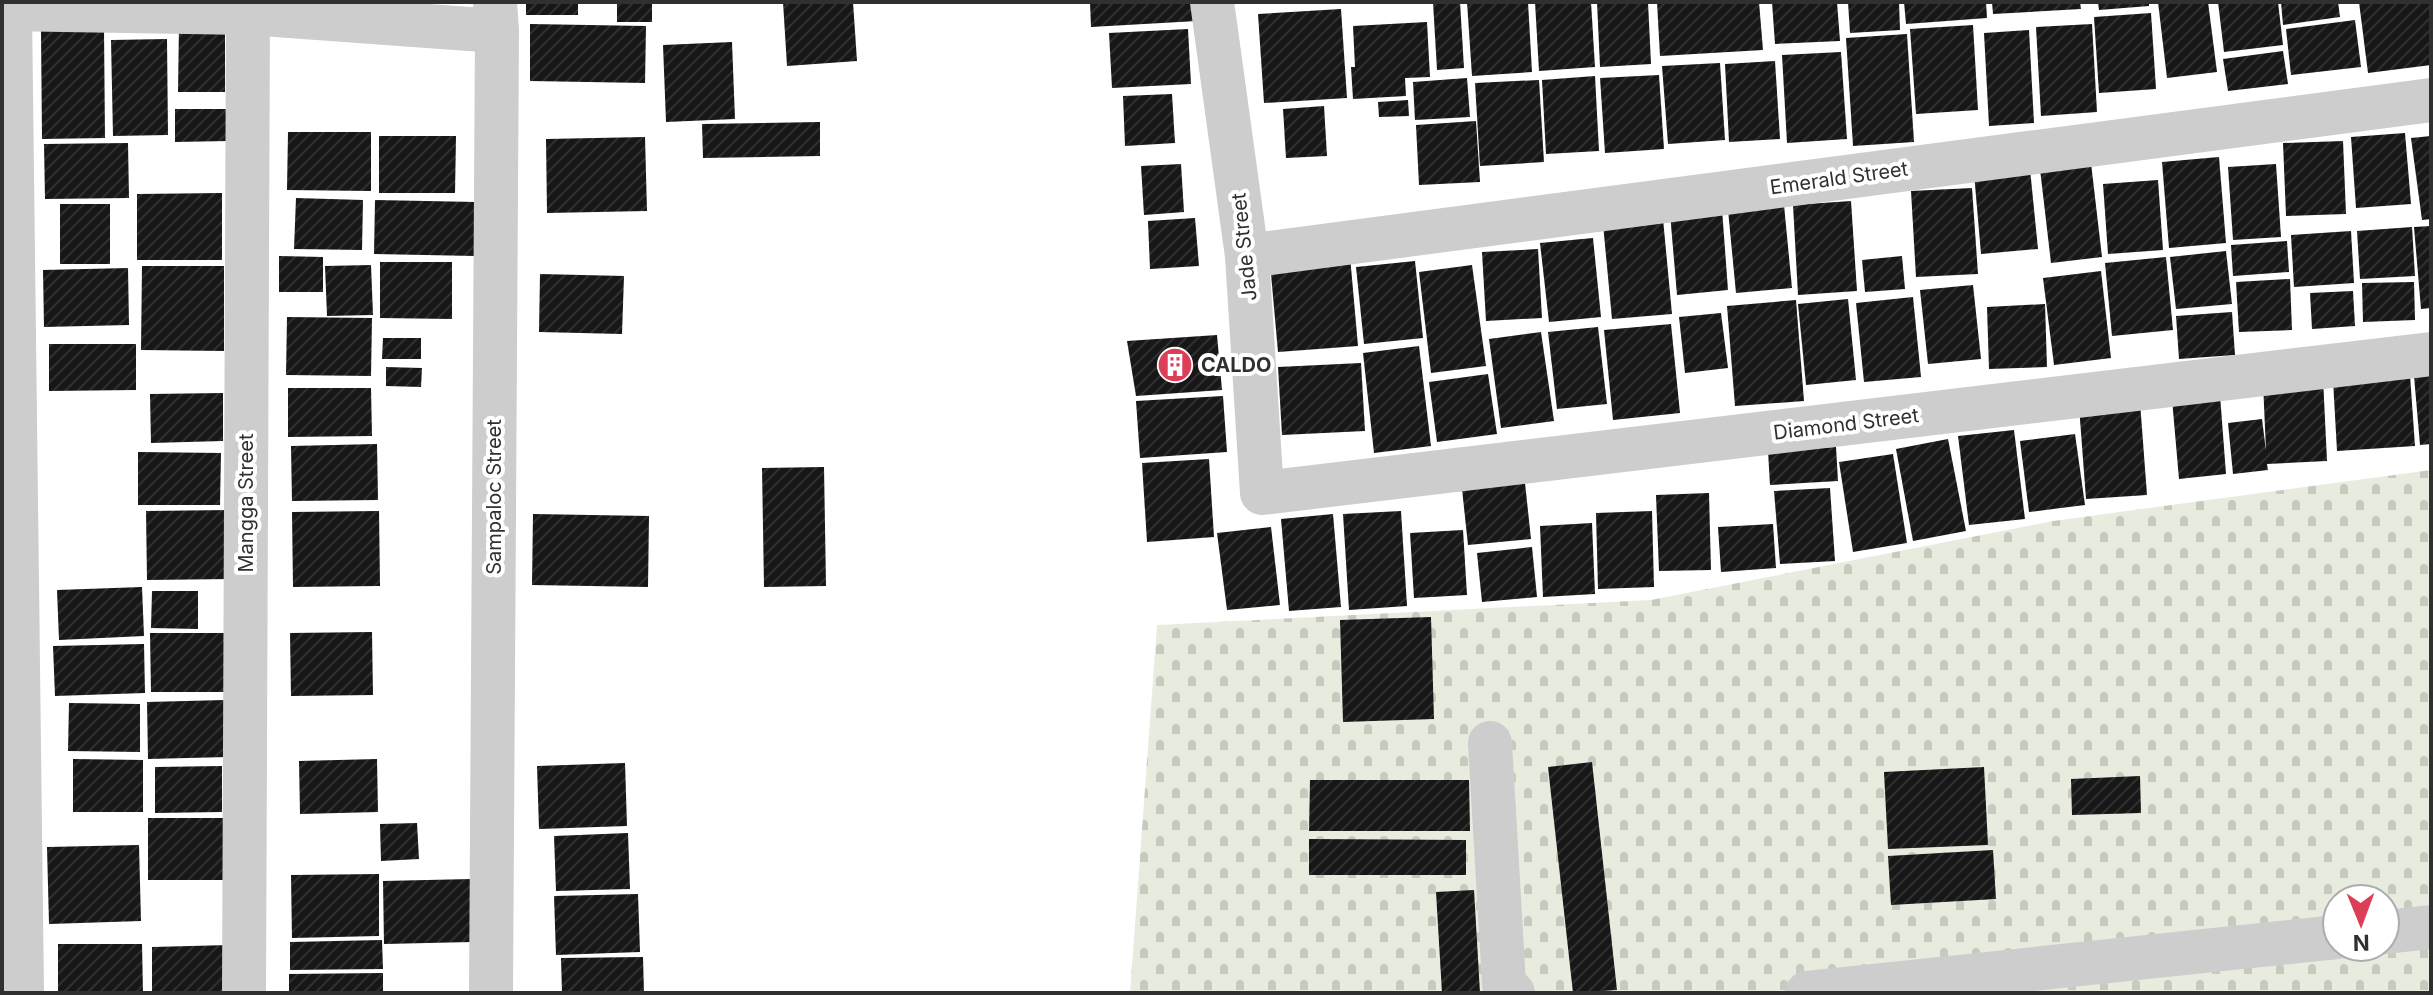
<svg xmlns="http://www.w3.org/2000/svg" width="2433" height="995" font-family="Inter,sans-serif">
<style>
.cemetery{fill:url(#cemetery-stones);fill-rule:evenodd}
.building{fill:url(#building-hatch)}
.lines{fill:none;stroke-linecap:round;stroke-linejoin:round}
.minor{stroke:#cdcdcd;stroke-width:44}
.labels{text-anchor:middle;stroke-width:8;stroke-linejoin:round;paint-order:stroke}
.street-label{font-size:20px;fill:#303030;stroke:#fff}
.poi-label{font-size:20px;font-weight:bold;fill:#303030;stroke:#fff;text-anchor:start}
</style>
<defs>
<pattern id="cemetery-stones" width="16" height="16" patternUnits="userSpaceOnUse" patternTransform="scale(2)"><rect width="16" height="16" fill="#e7ecdf"/><path d="M2 7V4a2 2 0 0 1 4 0v3zM10 15v-3a2 2 0 0 1 4 0v3z" fill="#c6cbc0"/></pattern>
<pattern id="building-hatch" width="6" height="6" patternUnits="userSpaceOnUse" patternTransform="scale(2)"><rect width="6" height="6" fill="#171717"/><path d="M-1 1l2-2M0 6l6-6M5 7l2-2" fill="none" stroke="#303030"/></pattern>
</defs>
<rect width="100%" height="100%" fill="#fff"/>
<path class="cemetery" d="M 2431,470 L 2431,993 L 1130,993 L 1157,625 L 1651,600 L 2053,521 ZM 2337,899 L 2385,899 L 2385,947 L 2337,947 Z"/>
<g class="building">
<rect x="526" y="2" width="52" height="13"/>
<rect x="617" y="2" width="35" height="20"/>
<polygon points="783,2 853,2 857,61 787,66"/>
<polygon points="1090,2 1196,2 1197,21 1091,27"/>
<polygon points="1433,2 1460,2 1464,68 1437,70"/>
<polygon points="1467,2 1528,2 1532,72 1472,76"/>
<polygon points="1535,2 1591,2 1595,67 1539,71"/>
<polygon points="1597,2 1648,2 1651,64 1600,67"/>
<polygon points="1657,2 1759,2 1763,50 1660,56"/>
<polygon points="1772,2 1837,2 1840,41 1775,44"/>
<polygon points="1848,2 1899,2 1900,30 1850,33"/>
<polygon points="1904,2 1986,2 1987,18 1906,24"/>
<polygon points="1992,2 2080,2 2081,9 1993,14"/>
<polygon points="2098,2 2149,2 2149,6 2099,10"/>
<polygon points="2158,2 2208,2 2217,72 2167,78"/>
<polygon points="2218,2 2278,2 2283,45 2224,52"/>
<polygon points="2281,2 2338,2 2340,17 2283,25"/>
<polygon points="2359,2 2431,2 2431,65 2368,73"/>
<polygon points="1341,9 1347,98 1264,103 1258,14"/>
<polygon points="2151,13 2156,89 2099,93 2094,17"/>
<polygon points="2355,20 2361,67 2291,75 2286,29"/>
<polygon points="1427,22 1430,77 1405,78 1406,96 1353,99 1351,67 1355,67 1353,26"/>
<polygon points="530,24 646,26 645,83 530,81"/>
<polygon points="2092,24 2097,112 2041,116 2036,27"/>
<polygon points="179,25 225,26 225,92 178,92"/>
<polygon points="1973,25 1978,110 1916,114 1910,29"/>
<polygon points="1188,29 1191,84 1112,88 1109,33"/>
<polygon points="104,30 105,138 42,139 41,31"/>
<polygon points="2029,30 2034,123 1989,126 1984,33"/>
<polygon points="1907,34 1914,142 1853,146 1846,38"/>
<polygon points="167,39 168,135 113,136 111,40"/>
<polygon points="732,42 735,119 666,122 663,45"/>
<polygon points="2283,51 2288,84 2228,91 2223,59"/>
<polygon points="1841,52 1847,139 1787,143 1782,55"/>
<polygon points="1775,61 1780,139 1729,142 1725,64"/>
<polygon points="1720,63 1725,140 1668,144 1662,66"/>
<polygon points="1659,75 1664,149 1605,153 1600,78"/>
<polygon points="1595,76 1599,151 1546,154 1542,80"/>
<polygon points="1467,78 1470,117 1415,120 1413,82"/>
<polygon points="1539,80 1544,162 1480,166 1475,83"/>
<polygon points="1172,94 1175,143 1125,146 1123,96"/>
<polygon points="1408,100 1409,116 1379,117 1378,102"/>
<polygon points="1324,106 1327,156 1286,158 1283,109"/>
<polygon points="175,109 228,109 229,141 175,142"/>
<polygon points="1476,121 1480,182 1419,185 1416,125"/>
<polygon points="820,122 820,156 703,158 702,124"/>
<polygon points="288,132 371,132 371,191 287,190"/>
<polygon points="2405,133 2411,204 2356,208 2351,137"/>
<polygon points="379,136 456,136 455,193 379,193"/>
<polygon points="2431,136 2431,219 2422,220 2411,138"/>
<polygon points="645,137 647,211 547,213 546,139"/>
<polygon points="2343,141 2346,214 2286,216 2283,143"/>
<polygon points="128,143 129,198 45,199 44,144"/>
<polygon points="2219,157 2226,243 2169,248 2162,162"/>
<polygon points="2091,163 2102,257 2051,263 2040,169"/>
<polygon points="1181,164 1184,212 1144,215 1141,166"/>
<polygon points="2276,164 2281,237 2233,240 2228,167"/>
<polygon points="2030,169 2038,249 1981,254 1974,173"/>
<polygon points="2158,180 2163,250 2108,254 2103,184"/>
<polygon points="1972,188 1978,274 1916,277 1911,191"/>
<polygon points="222,193 222,260 137,260 137,194"/>
<polygon points="296,198 363,200 362,250 294,249"/>
<polygon points="375,200 476,202 475,256 374,254"/>
<polygon points="1851,201 1857,291 1798,295 1793,205"/>
<rect x="60" y="204" width="50" height="60"/>
<polygon points="1784,205 1792,288 1736,293 1728,210"/>
<polygon points="1722,209 1728,290 1677,295 1670,213"/>
<polygon points="1195,218 1199,266 1150,269 1148,221"/>
<polygon points="1663,219 1672,314 1612,319 1603,224"/>
<polygon points="2431,226 2431,308 2421,309 2414,227"/>
<polygon points="2412,227 2415,276 2360,279 2357,231"/>
<polygon points="2351,231 2354,283 2294,287 2291,235"/>
<polygon points="1593,238 1601,317 1549,322 1540,243"/>
<polygon points="2287,241 2289,272 2233,276 2231,245"/>
<polygon points="1538,249 1542,318 1486,321 1482,252"/>
<polygon points="2226,251 2232,304 2176,309 2170,257"/>
<polygon points="279,256 323,257 323,292 279,292"/>
<polygon points="1350,256 1358,346 1278,352 1270,263"/>
<polygon points="1902,256 1905,289 1865,292 1862,260"/>
<polygon points="2166,257 2173,330 2112,336 2105,263"/>
<polygon points="1415,261 1423,338 1364,344 1356,267"/>
<polygon points="380,262 452,262 452,319 380,318"/>
<polygon points="371,265 373,315 327,316 325,266"/>
<polygon points="1472,265 1486,366 1431,373 1419,272"/>
<polygon points="142,266 224,266 224,351 141,350"/>
<polygon points="128,268 129,325 44,327 43,270"/>
<polygon points="2101,271 2111,358 2054,365 2043,278"/>
<polygon points="540,274 624,276 622,334 539,332"/>
<polygon points="2290,279 2292,330 2239,332 2236,282"/>
<polygon points="2414,282 2415,320 2363,322 2362,283"/>
<polygon points="1973,285 1981,359 1928,364 1920,290"/>
<polygon points="2353,291 2355,326 2312,329 2310,293"/>
<polygon points="1913,297 1921,377 1864,382 1856,303"/>
<polygon points="1848,299 1856,380 1806,385 1798,304"/>
<polygon points="1796,300 1804,401 1735,406 1727,306"/>
<polygon points="2045,304 2047,367 1989,369 1987,307"/>
<polygon points="2232,312 2235,355 2179,359 2176,316"/>
<polygon points="1721,313 1728,368 1685,373 1679,317"/>
<polygon points="287,317 372,318 371,376 286,375"/>
<polygon points="1671,324 1680,413 1613,420 1604,330"/>
<polygon points="1598,327 1607,404 1557,409 1548,332"/>
<polygon points="1541,332 1554,421 1501,428 1489,339"/>
<polygon points="1217,335 1222,390 1136,396 1127,341"/>
<polygon points="383,338 421,338 421,359 382,359"/>
<polygon points="49,344 136,344 136,390 49,391"/>
<polygon points="1419,346 1431,446 1374,453 1363,353"/>
<polygon points="1361,363 1365,431 1282,435 1278,367"/>
<polygon points="386,367 422,368 421,387 386,386"/>
<polygon points="1488,374 1497,434 1437,442 1429,382"/>
<polygon points="2410,375 2415,446 2337,451 2333,380"/>
<polygon points="2431,375 2431,444 2420,445 2414,376"/>
<polygon points="2323,378 2327,461 2267,464 2268,470 2233,474 2228,423 2262,419 2266,451 2263,382"/>
<polygon points="288,388 371,388 372,436 288,437"/>
<polygon points="223,393 223,441 151,443 150,394"/>
<polygon points="2220,395 2226,474 2179,479 2172,399"/>
<polygon points="1223,396 1227,452 1140,458 1136,401"/>
<polygon points="2140,402 2147,495 2086,499 2079,406"/>
<polygon points="2014,430 2025,519 1969,525 1958,436"/>
<polygon points="2075,434 2085,505 2029,512 2020,441"/>
<polygon points="1948,439 1966,531 1913,541 1896,449"/>
<polygon points="377,444 378,500 292,501 291,446"/>
<polygon points="1836,447 1838,481 1770,485 1768,451"/>
<polygon points="138,452 221,453 220,505 138,505"/>
<polygon points="1893,454 1907,543 1853,552 1839,462"/>
<polygon points="1209,459 1214,537 1147,542 1142,463"/>
<polygon points="824,467 826,586 764,587 762,468"/>
<polygon points="1525,483 1531,539 1468,545 1462,489"/>
<polygon points="1830,488 1835,561 1780,564 1774,491"/>
<polygon points="1709,493 1711,570 1659,571 1656,495"/>
<polygon points="231,510 232,579 147,580 146,511"/>
<polygon points="379,511 380,586 293,587 292,512"/>
<polygon points="1401,511 1407,606 1349,610 1343,514"/>
<polygon points="1652,511 1654,587 1598,589 1596,513"/>
<polygon points="533,514 649,516 648,587 532,585"/>
<polygon points="1333,514 1341,607 1289,611 1281,519"/>
<polygon points="1592,523 1595,594 1543,597 1540,526"/>
<polygon points="1773,524 1776,568 1721,572 1718,527"/>
<polygon points="1271,527 1280,605 1227,610 1217,533"/>
<polygon points="1463,530 1467,595 1414,598 1410,533"/>
<polygon points="1532,547 1537,597 1482,602 1477,553"/>
<polygon points="142,587 144,636 59,640 57,590"/>
<polygon points="152,591 198,591 198,629 151,628"/>
<polygon points="1431,617 1434,719 1343,722 1340,620"/>
<polygon points="372,632 373,695 291,696 290,633"/>
<polygon points="150,633 229,633 230,692 151,692"/>
<polygon points="144,644 145,693 55,696 53,646"/>
<polygon points="225,700 228,757 148,759 147,702"/>
<polygon points="69,703 140,704 140,752 68,751"/>
<polygon points="73,759 143,760 143,812 73,812"/>
<polygon points="377,759 378,812 300,814 299,761"/>
<polygon points="1592,762 1617,990 1573,993 1548,767"/>
<polygon points="625,763 627,826 539,829 537,766"/>
<polygon points="222,766 222,812 155,813 155,767"/>
<polygon points="1984,767 1988,845 1888,849 1884,772"/>
<polygon points="2140,776 2141,813 2072,815 2071,779"/>
<polygon points="1310,780 1469,780 1470,831 1309,831"/>
<polygon points="148,818 233,818 232,880 148,880"/>
<polygon points="417,823 419,859 381,861 380,824"/>
<polygon points="628,833 630,889 556,891 554,836"/>
<polygon points="1309,839 1466,840 1466,875 1309,875"/>
<polygon points="139,845 141,921 49,924 47,847"/>
<polygon points="1993,850 1996,899 1891,905 1888,856"/>
<polygon points="379,874 379,936 292,938 291,875"/>
<polygon points="471,879 472,942 384,944 383,881"/>
<polygon points="1474,890 1480,993 1442,993 1436,892"/>
<polygon points="638,894 640,952 556,955 554,896"/>
<polygon points="382,940 383,969 290,970 290,942"/>
<polygon points="58,944 142,944 143,993 58,993"/>
<polygon points="229,945 230,993 152,993 152,947"/>
<polygon points="643,957 644,993 562,993 561,958"/>
<polygon points="383,973 383,993 289,993 289,974"/>
</g>
<g class="lines">
<g class="minor">
<polyline points="1212,2 1247,256 1262,493 2431,354"/>
<polyline points="2,9 248,13 497,31"/>
<polyline points="10,9 22,993"/>
<polyline points="1247,256 2431,100"/>
<polyline points="1490,743 1504,984 1513,993"/>
<polyline points="2385,932 2431,927"/>
<polyline points="244,993 248,13"/>
<polyline points="491,993 497,31 495,2"/>
<polyline points="1807,993 2337,937"/>
</g>
</g>
<defs>
<symbol id="building-disc" viewBox="-11 -11 22 22"><circle r="9.5" fill="#dc3e58" stroke="#fff"/><path d="M-4-6H4V6H1V3H-1V6H-4ZM-2.5-4.3h1.7v1.8h-1.7ZM.8-4.3h1.7v1.8H.8ZM-2.5-1h1.7V.8h-1.7ZM.8-1h1.7V.8H.8Z" fill="#fff"/></symbol>
</defs>
<g fill-rule="evenodd">
<use href="#building-disc" x="1155" y="345" width="40" height="40"/>
</g>
<g class="labels">
<g class="street-label">
<text transform="translate(1839 178) rotate(-8)" y="7">Emerald Street</text>
<text transform="translate(1244 247) rotate(-96)" y="7">Jade Street</text>
<text transform="translate(1846 424) rotate(-7)" y="7">Diamond Street</text>
<text transform="translate(494 497) rotate(-90)" y="7">Sampaloc Street</text>
<text transform="translate(246 503) rotate(-90)" y="7">Mangga Street</text>
</g>
<g class="poi-label">
<text x="1201" y="372">CALDO</text>
</g>
</g>
<rect width="2433" height="995" fill="none" stroke="#303030" stroke-width="8"/>
<g transform="translate(2361 923) rotate(179)"><circle r="38" fill="#ffffff" stroke="#acacac" stroke-width="2"/>
<path d="M0-6L14 30L0 20L-14 30Z" fill="#dc3e58"/>
<text y="-12" font-size="22" font-weight="bold" text-anchor="middle" fill="#303030">N</text>
</g>
</svg>
